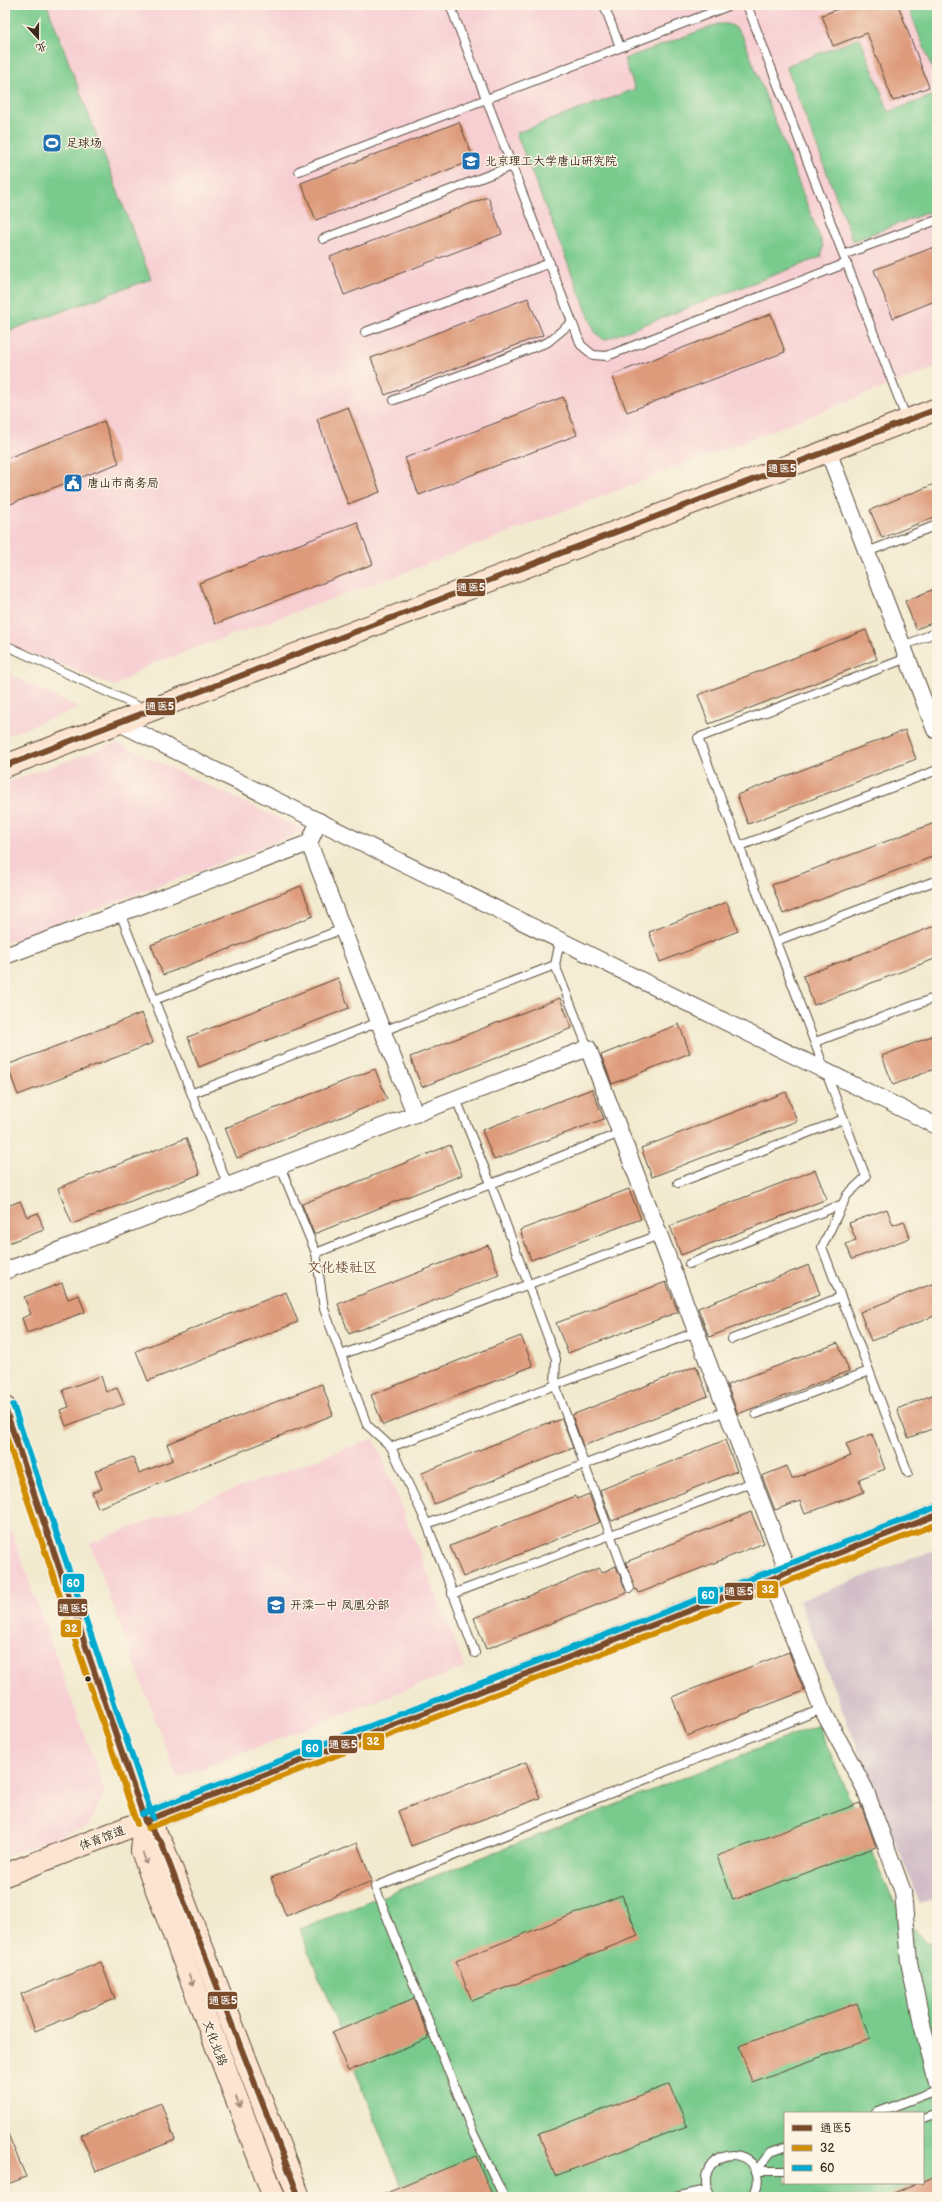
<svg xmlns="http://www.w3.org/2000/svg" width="942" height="2202" font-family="'Balsamiq Sans','LXGW WenKai TC',sans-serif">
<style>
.built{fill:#f7cfd3}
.industrial{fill:#d2bdc7}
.green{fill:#79cb8d;stroke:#5a7a56;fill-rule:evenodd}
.building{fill:#de9b7b}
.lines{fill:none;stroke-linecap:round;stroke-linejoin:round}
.lane-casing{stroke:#564739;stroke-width:10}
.street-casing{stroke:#564739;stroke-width:18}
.secondary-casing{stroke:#564739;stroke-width:24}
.lane{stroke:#fff;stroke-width:8}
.street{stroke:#fff;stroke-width:16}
.secondary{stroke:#fde4d1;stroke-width:22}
.bus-1-casing{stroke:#fcf5e5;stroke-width:9}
.bus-2-casing{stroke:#fcf5e5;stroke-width:9}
.bus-3-casing{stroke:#fcf5e5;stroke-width:9}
.bus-1{stroke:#7a4b2a;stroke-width:6}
.bus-2{stroke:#d18d06;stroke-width:6}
.bus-3{stroke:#00a9ce;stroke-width:6}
.oneway{stroke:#9c8778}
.bus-dot{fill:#3b2a1e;stroke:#fcf5e5;stroke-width:1.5}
.labels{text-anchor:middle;stroke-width:3;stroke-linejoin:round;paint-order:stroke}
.poi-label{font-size:12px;fill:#3b2a1e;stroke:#fcf5e5;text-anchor:start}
.street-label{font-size:12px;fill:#3b2a1e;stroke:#fcf5e5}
.quarter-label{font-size:14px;fill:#74523f;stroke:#fcf5e5}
.line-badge{stroke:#fcf5e5;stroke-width:1.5}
.badge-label{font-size:11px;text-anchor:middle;font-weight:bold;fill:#fff}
</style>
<rect width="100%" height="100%" fill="#fcf5e5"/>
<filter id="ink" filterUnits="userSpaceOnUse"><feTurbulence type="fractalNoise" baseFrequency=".025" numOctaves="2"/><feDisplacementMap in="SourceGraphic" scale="8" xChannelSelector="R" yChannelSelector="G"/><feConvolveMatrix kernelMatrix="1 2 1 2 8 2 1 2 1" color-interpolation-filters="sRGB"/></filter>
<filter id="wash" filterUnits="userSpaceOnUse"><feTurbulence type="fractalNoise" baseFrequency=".012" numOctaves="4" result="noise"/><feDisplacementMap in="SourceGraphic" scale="16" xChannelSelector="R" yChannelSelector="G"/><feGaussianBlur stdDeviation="0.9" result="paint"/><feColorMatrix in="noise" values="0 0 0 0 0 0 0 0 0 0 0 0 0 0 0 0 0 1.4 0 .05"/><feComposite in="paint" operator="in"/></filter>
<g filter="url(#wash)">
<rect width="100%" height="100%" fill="#f2eacf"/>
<g class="built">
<polygon points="5,5 937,5 937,367 409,571 146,666 115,686 5,643"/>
<polygon points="5,672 79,708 5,736"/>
<polygon points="117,743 306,831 5,943 5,783"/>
<polygon points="374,1438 465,1667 177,1778 90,1543"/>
<polygon points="5,1514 105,1792 88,1826 5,1856"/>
</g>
<polygon class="industrial" points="937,1549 937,1899 920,1904 799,1601"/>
<g class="green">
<polygon points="10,5 47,5 151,279 5,332 5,7"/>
<polygon points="937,5 937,81 908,6"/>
<path d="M 718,24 C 731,23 736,26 743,37 L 823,246 L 821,257 L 604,340 L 595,332 L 516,133 L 635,89 L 624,59 Z"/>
<polygon points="860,38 889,112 937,94 937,209 853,241 786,66"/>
<path d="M 818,1725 L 893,1900 L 926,1944 L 937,1940 L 937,2197 L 405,2197 L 300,1929 ZM 785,2113 L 923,2113 L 923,2183 L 785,2183 Z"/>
</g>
<g id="blocks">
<g class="building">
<polygon points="849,5 898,5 929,87 893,101 867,33 833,46 822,15"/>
<polygon points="459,122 474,160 316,220 301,183"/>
<polygon points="488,197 502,234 344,295 330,257"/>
<polygon points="937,246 937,300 893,318 874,270"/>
<polygon points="528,298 543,335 385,395 371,358"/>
<polygon points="771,314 785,352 627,412 612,375"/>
<polygon points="563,397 577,435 419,495 405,458"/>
<polygon points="348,407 380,492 348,504 317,419"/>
<polygon points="104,421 119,463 5,506 5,459"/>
<polygon points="937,483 937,516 882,538 870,510"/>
<polygon points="357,522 373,564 215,624 199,583"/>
<polygon points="937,588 937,621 916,629 905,601"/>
<polygon points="866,630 877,659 709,724 698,695"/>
<polygon points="905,730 916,759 748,824 737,795"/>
<polygon points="937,822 937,855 783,914 772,885"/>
<polygon points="301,886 313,916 163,975 151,945"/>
<polygon points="727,902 738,931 660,962 649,932"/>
<polygon points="937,925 937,958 814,1005 803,976"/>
<polygon points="338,978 349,1008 199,1067 188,1037"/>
<polygon points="560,998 572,1028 422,1087 410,1057"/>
<polygon points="142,1013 153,1043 18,1095 7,1065"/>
<polygon points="679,1024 690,1053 612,1084 601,1055"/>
<polygon points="937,1034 937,1068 893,1085 882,1056"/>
<polygon points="375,1069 387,1099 237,1158 225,1128"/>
<polygon points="592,1089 604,1119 494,1160 482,1130"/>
<polygon points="786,1092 797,1121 652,1177 641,1148"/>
<polygon points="186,1138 200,1174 72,1224 58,1188"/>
<polygon points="450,1145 462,1175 314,1234 302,1204"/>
<polygon points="815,1170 827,1199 681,1255 670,1226"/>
<polygon points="629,1189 641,1219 531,1260 520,1230"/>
<polygon points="20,1201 27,1217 38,1213 44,1230 5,1244 5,1207"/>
<polygon points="887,1209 893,1225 904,1221 910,1238 852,1259 846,1244 856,1240 849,1223"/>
<polygon points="488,1245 499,1275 349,1334 338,1304"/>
<polygon points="809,1265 820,1294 709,1337 698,1308"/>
<polygon points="666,1282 678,1312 568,1353 556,1323"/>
<polygon points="937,1282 937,1315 871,1341 860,1312"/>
<polygon points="62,1283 68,1299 79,1295 85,1312 27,1333 22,1318 31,1314 24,1297"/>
<polygon points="286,1292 298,1322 148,1381 136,1351"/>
<polygon points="521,1336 533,1366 383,1425 371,1395"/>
<polygon points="838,1343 849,1371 738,1414 727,1385"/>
<polygon points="696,1366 708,1396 583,1446 572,1415"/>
<polygon points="101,1376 106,1392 117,1388 124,1404 66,1426 60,1410 69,1407 63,1390"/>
<polygon points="322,1384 333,1415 98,1508 92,1492 102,1489 95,1471 133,1457 139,1473 173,1460 167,1444"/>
<polygon points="937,1393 937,1427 908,1438 897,1409"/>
<polygon points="562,1419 573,1448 434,1504 422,1473 547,1423 548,1424"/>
<polygon points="872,1434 885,1469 859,1479 864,1492 805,1514 800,1501 775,1510 762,1476 787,1466 792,1479 851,1456 846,1444"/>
<polygon points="725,1440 737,1471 612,1521 610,1518 600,1490"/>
<polygon points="589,1494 600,1522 463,1577 450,1546 576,1496 577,1499"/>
<polygon points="751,1512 764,1543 639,1593 637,1589 635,1590 626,1562"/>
<polygon points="616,1566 627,1593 486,1649 474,1618 599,1568 601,1573"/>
<polygon points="789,1652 804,1691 687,1736 672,1697"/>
<polygon points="526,1762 540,1798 411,1846 398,1811"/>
<polygon points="860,1803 876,1847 733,1900 717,1856"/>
<polygon points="357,1843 372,1881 286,1916 271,1878"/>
<polygon points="622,1895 638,1936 472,2001 456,1961"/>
<polygon points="101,1962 115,1999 35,2031 21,1994"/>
<polygon points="414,1999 429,2038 348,2071 332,2033"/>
<polygon points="857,2003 870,2039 752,2082 739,2046"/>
<polygon points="670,2084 687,2126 555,2176 539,2134"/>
<polygon points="161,2103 175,2140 96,2172 81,2135"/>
<polygon points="5,2127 26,2177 5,2185"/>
<polygon points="476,2156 493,2197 377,2197"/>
<polygon points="937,2175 937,2197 883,2197 917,2183 923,2183 923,2181"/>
</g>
</g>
</g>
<g filter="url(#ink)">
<use href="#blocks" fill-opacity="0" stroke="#564739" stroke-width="1"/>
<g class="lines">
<defs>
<g id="lane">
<polyline points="450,5 581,345 593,355 607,356 847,263"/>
<polyline points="604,5 620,47"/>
<polyline points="747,5 907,420"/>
<polyline points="299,171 731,5"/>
<polyline points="323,239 512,166"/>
<polyline points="843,255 937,220"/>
<polyline points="365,332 550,263"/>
<polyline points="394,400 548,342 572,322"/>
<polyline points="867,552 937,525"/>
<polyline points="5,645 144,709"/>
<polyline points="903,646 937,632"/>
<polyline points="907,658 698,738 866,1177 847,1195 822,1247 908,1473"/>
<polyline points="740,846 937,770"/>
<polyline points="120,913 228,1186"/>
<polyline points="560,941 555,965 588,1048"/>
<polyline points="776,941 932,882"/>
<polyline points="154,1000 343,929"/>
<polyline points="383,1031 555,965"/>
<polyline points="815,1042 937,997"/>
<polyline points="193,1093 379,1022"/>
<polyline points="456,1099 491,1184 556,1359 555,1385 630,1588"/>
<polyline points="280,1166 316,1253 324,1309 367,1425 391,1447 696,1332"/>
<polyline points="678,1183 844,1119"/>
<polyline points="316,1253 620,1133"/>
<polyline points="689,1264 843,1204"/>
<polyline points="732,1339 841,1297"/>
<polyline points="341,1355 659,1235"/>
<polyline points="756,1414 869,1371"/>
<polyline points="391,1447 427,1524 475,1653"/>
<polyline points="427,1524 726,1411"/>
<polyline points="452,1594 753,1482"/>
<polyline points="876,2113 937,2090"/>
<polyline points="923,2119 937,2114"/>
<polyline points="785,2147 771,2152 756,2171 785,2171"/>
<polyline points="504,2197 474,2135 375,1887 822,1709"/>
<polyline points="675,2197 707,2190 699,2197"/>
<path d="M 711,2197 C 688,2158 748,2138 757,2174 C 759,2182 757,2190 752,2197"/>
</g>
<g id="street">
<polyline points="828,451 935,730"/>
<polyline points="117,722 937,1126"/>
<polyline points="309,843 415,1114"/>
<polyline points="5,956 309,843 319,821"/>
<polyline points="5,1271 588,1048 788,1572"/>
<polyline points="770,1580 822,1709 865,1789 903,1892 909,1962 923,2028 937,2083"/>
</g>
<g id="secondary">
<polyline points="5,766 937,409"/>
<polyline points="5,1408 145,1821 161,1842 299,2197"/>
<polyline points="145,1821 142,1851 274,2197"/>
<polyline points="5,1875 937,1515"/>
</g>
</defs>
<use href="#lane" class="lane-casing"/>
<use href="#street" class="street-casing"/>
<use href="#secondary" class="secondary-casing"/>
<use href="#lane" class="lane"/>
<use href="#street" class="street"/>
<use href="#secondary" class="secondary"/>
<defs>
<g id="bus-1">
<polyline points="5,766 937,409"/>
<polyline points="5,1408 145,1821 161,1842 299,2197"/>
<polyline points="145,1821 937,1515"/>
</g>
<g id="bus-2">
<polyline points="5,1433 137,1824"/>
<polyline points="148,1828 937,1524"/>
</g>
<g id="bus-3">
<polyline points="13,1405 153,1818"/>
<polyline points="142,1814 934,1508"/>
</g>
</defs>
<use href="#bus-1" class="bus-1-casing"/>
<use href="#bus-2" class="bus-2-casing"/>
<use href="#bus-3" class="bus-3-casing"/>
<use href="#bus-1" class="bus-1"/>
<use href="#bus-2" class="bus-2"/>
<use href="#bus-3" class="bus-3"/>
</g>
<defs><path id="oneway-shaft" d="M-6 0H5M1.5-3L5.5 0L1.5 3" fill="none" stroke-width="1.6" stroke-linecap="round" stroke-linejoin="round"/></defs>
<g class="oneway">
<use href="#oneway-shaft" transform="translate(145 1859) rotate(69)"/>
<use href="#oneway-shaft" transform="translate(191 1980) rotate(69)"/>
<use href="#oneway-shaft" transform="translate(238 2102) rotate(69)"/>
</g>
</g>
<defs>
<symbol id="stadium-square" viewBox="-11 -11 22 22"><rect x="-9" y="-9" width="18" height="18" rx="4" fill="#1f6fb2" stroke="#fcf5e5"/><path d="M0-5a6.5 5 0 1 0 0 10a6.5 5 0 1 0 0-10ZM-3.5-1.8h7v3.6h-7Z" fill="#fff"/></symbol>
<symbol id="university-square" viewBox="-11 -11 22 22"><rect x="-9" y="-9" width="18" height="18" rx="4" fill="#1f6fb2" stroke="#fcf5e5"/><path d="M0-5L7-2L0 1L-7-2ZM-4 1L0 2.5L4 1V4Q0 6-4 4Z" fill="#fff"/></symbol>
<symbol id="civic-square" viewBox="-11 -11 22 22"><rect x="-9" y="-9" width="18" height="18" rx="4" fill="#1f6fb2" stroke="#fcf5e5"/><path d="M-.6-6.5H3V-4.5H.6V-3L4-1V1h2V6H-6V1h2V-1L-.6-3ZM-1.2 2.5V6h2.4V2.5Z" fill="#fff"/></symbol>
<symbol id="school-square" viewBox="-11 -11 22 22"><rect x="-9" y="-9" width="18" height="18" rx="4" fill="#1f6fb2" stroke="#fcf5e5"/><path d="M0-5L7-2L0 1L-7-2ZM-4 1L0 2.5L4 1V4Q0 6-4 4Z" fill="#fff"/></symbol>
</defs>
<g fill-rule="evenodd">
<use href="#stadium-square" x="41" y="132" width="22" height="22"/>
<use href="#university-square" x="460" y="150" width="22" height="22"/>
<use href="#civic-square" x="62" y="472" width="22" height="22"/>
<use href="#school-square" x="265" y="1594" width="22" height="22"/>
</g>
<circle class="bus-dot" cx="88" cy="1679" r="3.5"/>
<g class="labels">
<g class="poi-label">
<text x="66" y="147">足球场</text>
<text x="485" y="165">北京理工大学唐山研究院</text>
<text x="87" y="487">唐山市商务局</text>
<text x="290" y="1609">开滦一中 凤凰分部</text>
</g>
<g class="street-label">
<text transform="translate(102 1838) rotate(-21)" y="4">体育馆道</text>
<text transform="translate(215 2043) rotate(69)" y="4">文化北路</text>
</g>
<g class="quarter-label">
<text x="342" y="1272">文化楼社区</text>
</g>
</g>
<g class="line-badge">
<rect x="766" y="459" width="31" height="19" rx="4" fill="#7a4b2a"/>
<rect x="456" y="578" width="30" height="19" rx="4" fill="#7a4b2a"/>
<rect x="145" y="697" width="31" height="19" rx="4" fill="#7a4b2a"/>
<rect x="62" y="1573" width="23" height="20" rx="4" fill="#00a9ce"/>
<rect x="756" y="1580" width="23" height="19" rx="4" fill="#d18d06"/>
<rect x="724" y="1582" width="30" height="19" rx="4" fill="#7a4b2a"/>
<rect x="697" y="1586" width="22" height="19" rx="4" fill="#00a9ce"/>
<rect x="57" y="1598" width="31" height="19" rx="4" fill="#7a4b2a"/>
<rect x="60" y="1619" width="22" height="19" rx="4" fill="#d18d06"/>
<rect x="362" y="1732" width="23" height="19" rx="4" fill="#d18d06"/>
<rect x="328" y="1735" width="30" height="19" rx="4" fill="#7a4b2a"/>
<rect x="301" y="1739" width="22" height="19" rx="4" fill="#00a9ce"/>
<rect x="207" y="1991" width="31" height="19" rx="4" fill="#7a4b2a"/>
</g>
<g class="badge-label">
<text x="782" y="472">通医5</text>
<text x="471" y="591">通医5</text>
<text x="160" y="710">通医5</text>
<text x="73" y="1587">60</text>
<text x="768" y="1593">32</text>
<text x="739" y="1595">通医5</text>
<text x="708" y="1599">60</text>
<text x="73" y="1612">通医5</text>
<text x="71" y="1632">32</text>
<text x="373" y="1745">32</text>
<text x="343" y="1748">通医5</text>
<text x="312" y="1752">60</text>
<text x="223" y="2004">通医5</text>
</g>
<rect width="942" height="2202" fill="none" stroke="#fcf5e5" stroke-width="20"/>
<rect x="784" y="2112" width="140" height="72" fill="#fcf5e5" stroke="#afa495"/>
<rect x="792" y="2125" width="20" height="6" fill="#7a4b2a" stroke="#afa495"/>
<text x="820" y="2132" font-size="12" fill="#3b2a1e">通医5</text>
<rect x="792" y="2145" width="20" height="6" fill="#d18d06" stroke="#afa495"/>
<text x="820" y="2152" font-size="12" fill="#3b2a1e">32</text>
<rect x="792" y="2165" width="20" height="6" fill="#00a9ce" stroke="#afa495"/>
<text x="820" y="2172" font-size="12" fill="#3b2a1e">60</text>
<g transform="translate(38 38) rotate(159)" stroke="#fcf5e5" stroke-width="3" paint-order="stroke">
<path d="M0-3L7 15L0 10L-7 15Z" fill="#3b2a1e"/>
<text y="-6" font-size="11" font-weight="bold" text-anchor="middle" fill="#3b2a1e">北</text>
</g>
</svg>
